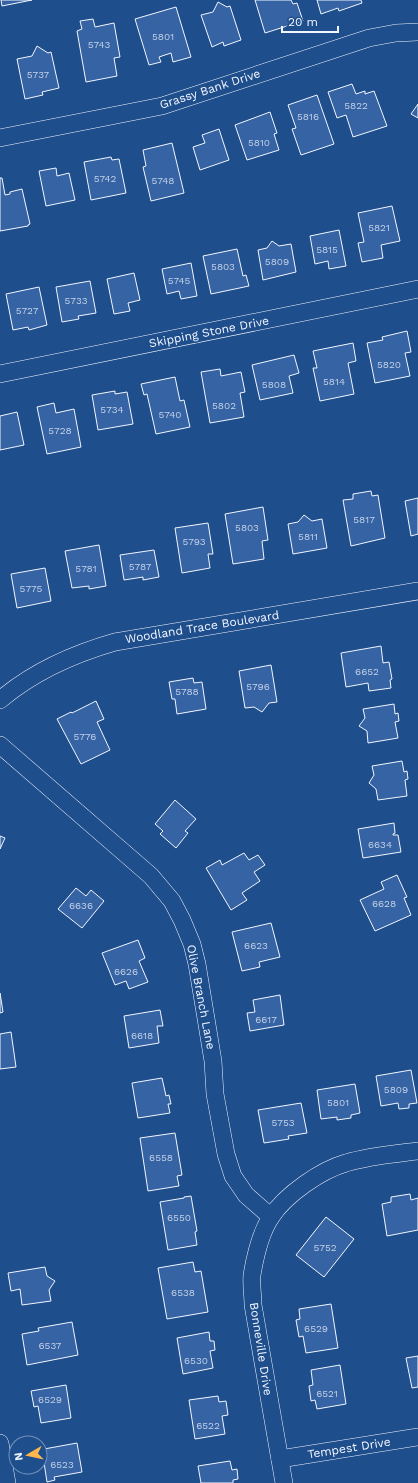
<svg xmlns="http://www.w3.org/2000/svg" width="418" height="1483" font-family="'Work Sans',sans-serif">
<style>
.building{fill:#3563a3;stroke:#f2f6ff}
.lines{fill:none;stroke-linecap:round;stroke-linejoin:round}
.street-casing{stroke:#f2f6ff;stroke-width:18}
.street{stroke:#1f4e8c;stroke-width:17}
.labels{text-anchor:middle;stroke-width:3;stroke-linejoin:round;paint-order:stroke}
.number-label{font-size:10px;fill:#c3d1e8}
.street-label{font-size:12px;fill:#f2f6ff;stroke:#1f4e8c}
</style>
<rect width="100%" height="100%" fill="#1f4e8c"/>
<g class="building">
<polygon points="1,0 32,0 2,6"/>
<polygon points="255,0 291,0 293,4 297,3 303,21 265,33"/>
<polygon points="317,0 361,0 362,3 339,11 338,8 321,14"/>
<polygon points="218,2 227,7 230,6 241,40 224,46 223,42 212,47 201,15 213,12"/>
<polygon points="176,7 191,57 173,62 171,53 159,57 161,62 149,65 135,19"/>
<polygon points="93,19 95,27 114,23 120,57 114,58 117,76 86,82 77,31 82,29 80,21"/>
<polygon points="37,46 48,53 51,52 59,88 42,92 43,95 25,99 17,59 32,56"/>
<polygon points="352,84 356,94 365,91 365,94 374,91 387,126 353,137 346,115 337,118 328,92"/>
<polygon points="317,95 334,144 301,155 292,129 296,128 288,105"/>
<polygon points="418,104 418,118 411,114"/>
<polygon points="270,112 277,133 274,134 279,150 247,160 235,125"/>
<polygon points="219,129 229,160 200,170 193,147 205,143 202,135"/>
<polygon points="172,143 184,193 151,201 143,167 146,166 143,150"/>
<polygon points="111,157 112,160 119,159 126,193 91,200 84,162"/>
<polygon points="56,168 57,176 69,173 75,200 46,206 39,171"/>
<polygon points="0,178 2,178 5,195 10,194 10,192 22,189 30,224 28,225 28,226 0,231"/>
<polygon points="392,206 400,241 381,245 383,258 362,262 358,243 364,242 358,213"/>
<polygon points="339,230 346,266 329,269 328,261 315,264 310,236"/>
<polygon points="272,241 279,246 291,244 296,272 263,280 258,250 267,248"/>
<polygon points="237,249 243,276 246,275 249,286 211,294 203,256"/>
<polygon points="191,263 197,296 181,299 179,291 167,294 162,269"/>
<polygon points="134,273 140,300 128,303 130,311 114,314 107,279"/>
<polygon points="90,281 96,313 78,316 79,319 62,322 56,287"/>
<polygon points="39,287 47,325 29,330 28,327 13,330 6,294"/>
<polygon points="407,331 411,352 405,353 410,376 375,383 367,343 383,340 382,337"/>
<polygon points="353,343 356,361 348,363 354,394 320,401 313,368 317,368 313,351"/>
<polygon points="294,355 299,373 289,376 293,393 260,400 252,365"/>
<polygon points="220,369 221,376 241,372 245,392 240,393 244,417 210,423 201,372"/>
<polygon points="175,377 180,401 184,400 190,427 156,434 147,394 144,395 141,384"/>
<polygon points="115,391 115,394 127,392 133,424 98,430 92,395"/>
<polygon points="54,403 56,413 74,409 81,447 47,454 37,407"/>
<polygon points="17,412 24,445 0,450 0,416"/>
<polygon points="371,491 372,496 378,495 385,538 351,546 343,500 353,499 353,494"/>
<polygon points="418,498 418,534 411,536 405,501"/>
<polygon points="263,507 268,540 262,541 264,559 233,564 225,514"/>
<polygon points="304,515 312,521 322,519 327,548 293,554 288,524 298,522"/>
<polygon points="208,523 213,554 208,554 210,568 182,573 175,528"/>
<polygon points="99,545 106,586 89,589 89,586 72,588 65,551"/>
<polygon points="154,550 159,577 143,580 143,577 124,580 120,555"/>
<polygon points="45,568 51,601 17,608 11,574"/>
<polygon points="381,646 383,663 389,662 392,679 390,680 391,688 369,691 368,683 346,687 341,653"/>
<polygon points="271,665 277,702 269,703 262,712 254,707 245,708 239,671"/>
<polygon points="193,678 194,683 202,682 206,709 177,714 175,699 172,699 169,682"/>
<polygon points="96,701 104,719 97,722 110,750 81,764 57,719 71,712 72,713"/>
<polygon points="394,704 395,714 398,713 399,721 395,722 398,738 368,743 367,731 359,726 365,718 363,709"/>
<polygon points="402,761 404,772 407,771 408,779 405,780 407,796 378,800 376,789 369,783 374,775 372,766"/>
<polygon points="175,800 196,819 185,831 188,833 176,848 160,834 163,831 155,824"/>
<polygon points="394,823 395,833 393,834 393,835 398,835 401,852 363,858 358,829"/>
<polygon points="0,836 5,838 0,849"/>
<polygon points="244,853 249,860 258,855 265,865 254,872 260,881 242,893 247,900 231,910 206,868 220,860 222,865"/>
<polygon points="397,875 407,897 404,898 411,915 375,931 360,900 384,889 381,882"/>
<polygon points="76,888 86,896 91,890 104,901 82,928 58,909"/>
<polygon points="271,923 280,957 259,962 260,967 242,971 232,932"/>
<polygon points="138,940 145,958 139,961 148,982 129,989 126,981 115,985 102,953"/>
<polygon points="0,993 3,1012 0,1013"/>
<polygon points="280,995 284,1025 250,1031 247,1013 255,1012 253,1000"/>
<polygon points="160,1010 163,1026 157,1026 159,1043 129,1048 124,1016"/>
<polygon points="11,1032 16,1067 0,1069 0,1034"/>
<polygon points="411,1070 417,1103 409,1104 409,1108 399,1109 398,1103 381,1106 376,1076"/>
<polygon points="162,1078 166,1096 169,1095 171,1104 168,1104 170,1113 138,1118 132,1083"/>
<polygon points="355,1084 360,1113 351,1115 351,1118 337,1120 337,1117 321,1119 317,1090"/>
<polygon points="301,1103 307,1133 288,1136 289,1139 264,1143 258,1110"/>
<polygon points="175,1133 182,1175 177,1176 179,1186 148,1191 140,1138"/>
<polygon points="410,1194 411,1200 418,1198 418,1230 387,1236 382,1204 391,1202 391,1197"/>
<polygon points="191,1196 197,1231 195,1232 197,1245 168,1250 160,1202 184,1198 184,1197"/>
<polygon points="326,1217 354,1239 324,1277 296,1255"/>
<polygon points="193,1262 195,1272 201,1271 208,1312 167,1319 158,1268"/>
<polygon points="45,1267 47,1276 55,1281 49,1290 51,1301 22,1305 20,1289 11,1291 8,1273"/>
<polygon points="331,1304 338,1348 306,1353 303,1336 299,1337 296,1320 300,1319 299,1309"/>
<polygon points="72,1322 78,1355 27,1365 22,1334 39,1331 38,1328"/>
<polygon points="209,1332 210,1341 214,1341 215,1350 210,1351 213,1368 183,1374 177,1338"/>
<polygon points="418,1356 418,1387 412,1388 406,1358"/>
<polygon points="340,1365 346,1404 317,1409 315,1400 311,1401 309,1386 313,1385 311,1370"/>
<polygon points="66,1385 71,1418 41,1423 38,1406 34,1407 31,1391"/>
<polygon points="218,1396 219,1402 226,1401 228,1415 222,1416 225,1434 195,1439 189,1400"/>
<polygon points="77,1443 82,1472 54,1477 55,1480 47,1482 43,1456 45,1455 44,1449"/>
<polygon points="230,1461 232,1470 237,1469 238,1479 233,1480 233,1483 201,1483 198,1466"/>
</g>
<g class="lines">
<defs>
<g id="street">
<polyline points="0,138 162,106 369,38 396,33 418,32"/>
<polyline points="0,374 418,289"/>
<path d="M 0,700 C 34,671 73,654 115,642 L 418,591"/>
<polyline points="0,745 151,876 172,901 182,920 192,944 197,964 213,1061 215,1094 226,1154 233,1176 246,1195 271,1217"/>
<polyline points="0,1443 7,1483"/>
<polyline points="280,1459 418,1437"/>
<path d="M 284,1483 L 253,1305 C 253,1295 251,1284 252,1275 C 255,1257 261,1232 271,1217 C 285,1195 321,1170 346,1163 C 369,1156 394,1154 418,1151"/>
</g>
</defs>
<use href="#street" class="street-casing"/>
<use href="#street" class="street"/>
</g>
<g class="labels">
<g class="number-label">
<text x="163" y="40">5801</text>
<text x="99" y="48">5743</text>
<text x="38" y="78">5737</text>
<text x="356" y="109">5822</text>
<text x="308" y="120">5816</text>
<text x="259" y="146">5810</text>
<text x="105" y="182">5742</text>
<text x="163" y="184">5748</text>
<text x="379" y="231">5821</text>
<text x="327" y="253">5815</text>
<text x="277" y="265">5809</text>
<text x="223" y="270">5803</text>
<text x="179" y="284">5745</text>
<text x="76" y="304">5733</text>
<text x="27" y="314">5727</text>
<text x="389" y="368">5820</text>
<text x="334" y="385">5814</text>
<text x="274" y="388">5808</text>
<text x="224" y="409">5802</text>
<text x="112" y="413">5734</text>
<text x="170" y="418">5740</text>
<text x="60" y="434">5728</text>
<text x="364" y="523">5817</text>
<text x="247" y="531">5803</text>
<text x="308" y="540">5811</text>
<text x="194" y="545">5793</text>
<text x="140" y="570">5787</text>
<text x="86" y="572">5781</text>
<text x="31" y="592">5775</text>
<text x="367" y="675">6652</text>
<text x="258" y="690">5796</text>
<text x="187" y="695">5788</text>
<text x="85" y="740">5776</text>
<text x="380" y="848">6634</text>
<text x="384" y="907">6628</text>
<text x="81" y="909">6636</text>
<text x="256" y="949">6623</text>
<text x="126" y="975">6626</text>
<text x="266" y="1023">6617</text>
<text x="142" y="1039">6618</text>
<text x="396" y="1093">5809</text>
<text x="338" y="1106">5801</text>
<text x="283" y="1126">5753</text>
<text x="161" y="1161">6558</text>
<text x="179" y="1221">6550</text>
<text x="325" y="1251">5752</text>
<text x="183" y="1296">6538</text>
<text x="316" y="1332">6529</text>
<text x="50" y="1349">6537</text>
<text x="196" y="1364">6530</text>
<text x="327" y="1397">6521</text>
<text x="50" y="1403">6529</text>
<text x="208" y="1429">6522</text>
<text x="62" y="1468">6523</text>
</g>
<g class="street-label">
<text transform="translate(210 89) rotate(-18)" y="4">Grassy Bank Drive</text>
<text transform="translate(209 332) rotate(-11)" y="4">Skipping Stone Drive</text>
<text transform="translate(202 627) rotate(-9)" y="4">Woodland Trace Boulevard</text>
<text transform="translate(201 997) rotate(79)" y="4">Olive Branch Lane</text>
<text transform="translate(261 1349) rotate(81)" y="4">Bonneville Drive</text>
<text transform="translate(349 1448) rotate(-9)" y="4">Tempest Drive</text>
</g>
</g>
<g transform="translate(28 1455) rotate(261)"><circle r="19" fill="#1f4e8c" stroke="#7391ba"/>
<path d="M0-3L7 15L0 10L-7 15Z" fill="#ffb74d"/>
<text y="-6" font-size="11" font-weight="bold" text-anchor="middle" fill="#f2f6ff">N</text>
</g>
<path d="M282 26v6h56v-6" fill="none" stroke="#f2f6ff" stroke-width="2"/>
<text x="288" y="26" font-size="12" fill="#f2f6ff" stroke="#1f4e8c" stroke-width="3" paint-order="stroke">20 m</text>
</svg>
